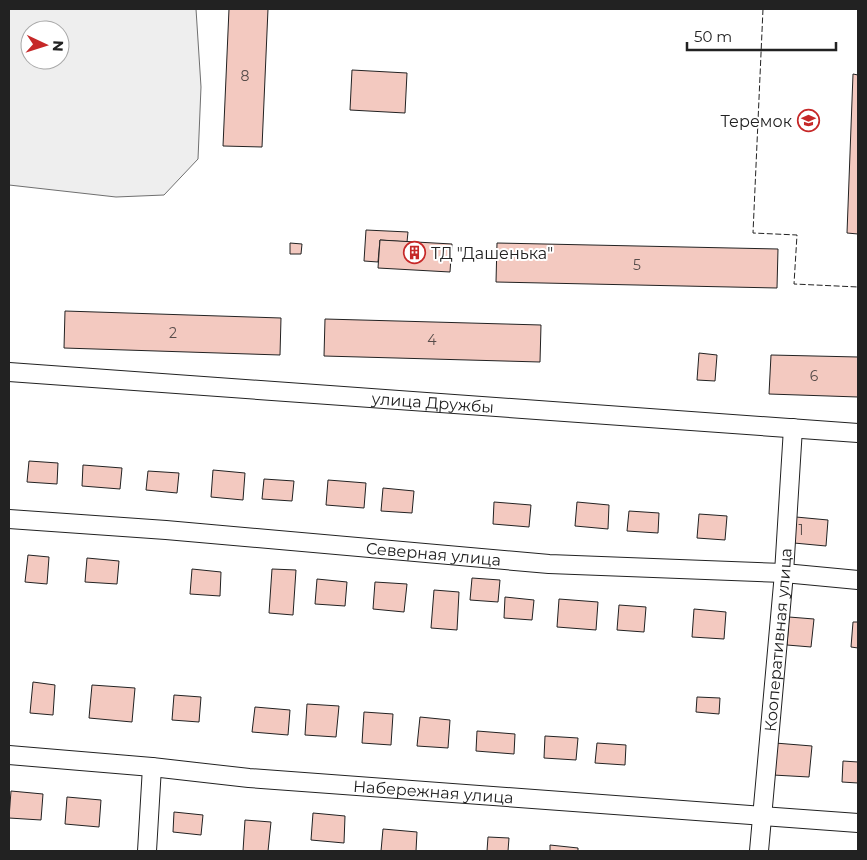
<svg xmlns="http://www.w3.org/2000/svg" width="867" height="860" font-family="Montserrat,sans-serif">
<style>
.green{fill:#eee;stroke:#6f6f6f;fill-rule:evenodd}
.building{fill:#f3c9c0;stroke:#222}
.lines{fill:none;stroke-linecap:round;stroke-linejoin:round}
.minor-casing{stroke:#222;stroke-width:20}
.minor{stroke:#fff;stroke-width:18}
.fence{stroke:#222;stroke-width:1;stroke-dasharray:6 2.5;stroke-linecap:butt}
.labels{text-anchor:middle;stroke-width:4;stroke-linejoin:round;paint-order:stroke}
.number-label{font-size:14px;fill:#564c4a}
.poi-label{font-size:16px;fill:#222;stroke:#fff;text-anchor:end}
.street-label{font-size:16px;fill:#222;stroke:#fff}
</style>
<rect width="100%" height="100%" fill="#fff"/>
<path class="green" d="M 9,9 L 196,9 L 201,87 L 198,159 L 164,195 L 116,197 L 9,185 ZM 30,30 L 60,30 L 60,60 L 30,60 Z"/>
<g class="building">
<polygon points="229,9 268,9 262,147 223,146"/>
<polygon points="352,70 407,73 405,113 350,110"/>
<polygon points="853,74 858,75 858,234 847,233"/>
<polygon points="366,230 408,232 407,242 380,240 378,262 364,261"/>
<polygon points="380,240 452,244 450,272 378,268"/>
<polygon points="290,243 302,244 301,254 290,254"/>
<polygon points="497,243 778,249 777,288 496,282"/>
<polygon points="65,311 281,318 280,355 64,348"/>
<polygon points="325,319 541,325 540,362 324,356"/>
<polygon points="699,353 717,355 715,381 697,380"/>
<polygon points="771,355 858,357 858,397 769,394"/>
<polygon points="29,461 58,463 57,484 27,482"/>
<polygon points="83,465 122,468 120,489 82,486"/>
<polygon points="213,470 245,473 243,500 211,497"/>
<polygon points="148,471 179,473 177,493 146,490"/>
<polygon points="264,479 294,481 292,501 262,499"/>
<polygon points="328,480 366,483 364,508 326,505"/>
<polygon points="383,488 414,491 412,513 381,511"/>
<polygon points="494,502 531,505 529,527 493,524"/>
<polygon points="577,502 609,505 608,529 575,526"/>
<polygon points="629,511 659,513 658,533 627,531"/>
<polygon points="699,514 727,516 725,540 697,538"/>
<polygon points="796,517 828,520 826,546 794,543"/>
<polygon points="28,555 49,557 47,584 25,582"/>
<polygon points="87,558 119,561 117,584 85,582"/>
<polygon points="192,569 221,572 220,596 190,594"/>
<polygon points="272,569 296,570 293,615 269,613"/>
<polygon points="472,578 500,580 498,602 470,600"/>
<polygon points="317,579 347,582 345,606 315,604"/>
<polygon points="375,582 407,584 404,612 373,609"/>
<polygon points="434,590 459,592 457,630 431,628"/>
<polygon points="505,597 534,600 532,620 504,618"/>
<polygon points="559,599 598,602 596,630 557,627"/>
<polygon points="619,605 646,607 644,632 617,630"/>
<polygon points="694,609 726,612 724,639 692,637"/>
<polygon points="789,617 814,619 811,647 787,645"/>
<polygon points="853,622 858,622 858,648 851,647"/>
<polygon points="33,682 55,685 53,715 30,713"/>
<polygon points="92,685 135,688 132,722 89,718"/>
<polygon points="174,695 201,697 199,722 172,720"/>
<polygon points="697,697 720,698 719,714 696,712"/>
<polygon points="307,704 339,706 336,737 305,735"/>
<polygon points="255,707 290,710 288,735 252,732"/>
<polygon points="364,712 393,714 391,745 362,743"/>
<polygon points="420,717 450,720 448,748 417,746"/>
<polygon points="477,731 515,734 514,754 476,751"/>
<polygon points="545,736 578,738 576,760 544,758"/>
<polygon points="597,743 626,745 625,765 595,763"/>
<polygon points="775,743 812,746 809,777 773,775"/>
<polygon points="843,761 858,762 858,783 842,782"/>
<polygon points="11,791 43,794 41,820 9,818"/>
<polygon points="67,797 101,800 99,827 65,824"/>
<polygon points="174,812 203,815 201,835 173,832"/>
<polygon points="313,813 345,816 344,843 311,840"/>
<polygon points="245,820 271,822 268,851 243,851"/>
<polygon points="383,829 417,832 416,851 381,851"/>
<polygon points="488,837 509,838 508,851 487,851"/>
<polygon points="550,845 578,848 578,851 550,851"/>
</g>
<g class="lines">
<defs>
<g id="minor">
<path id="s1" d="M 9,372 L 858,433"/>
<path id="s2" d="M 9,519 L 166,530 L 549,564 L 784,573 L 858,580"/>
<path id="s3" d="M 9,755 L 152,767 L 249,778 L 858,823"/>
<polyline points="147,851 152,767"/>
<path id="s4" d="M 759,851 L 784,573 L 793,428"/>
</g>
</defs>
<use href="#minor" class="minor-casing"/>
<use href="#minor" class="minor"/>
<g class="fence">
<polyline points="763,9 753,233 797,235 794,284 858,287"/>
<polyline points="856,9 858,9"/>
</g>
</g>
<defs>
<symbol id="school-ring" viewBox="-11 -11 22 22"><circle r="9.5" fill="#fff" stroke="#c62828" stroke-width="1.5"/><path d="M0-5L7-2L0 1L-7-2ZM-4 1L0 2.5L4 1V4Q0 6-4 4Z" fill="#c62828"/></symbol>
<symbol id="building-ring" viewBox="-11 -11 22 22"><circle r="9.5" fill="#fff" stroke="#c62828" stroke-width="1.5"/><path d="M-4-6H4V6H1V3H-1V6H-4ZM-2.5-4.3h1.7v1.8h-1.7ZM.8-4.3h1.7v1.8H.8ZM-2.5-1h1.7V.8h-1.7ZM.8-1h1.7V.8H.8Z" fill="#c62828"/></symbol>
</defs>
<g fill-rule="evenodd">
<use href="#school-ring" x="796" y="108" width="25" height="25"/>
<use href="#building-ring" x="402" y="240" width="25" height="25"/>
</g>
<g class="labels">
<g class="number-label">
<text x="245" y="81">8</text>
<text x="637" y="270">5</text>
<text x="173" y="338">2</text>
<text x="432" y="345">4</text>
<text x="814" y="381">6</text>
<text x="801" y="535">1</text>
</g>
<g class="poi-label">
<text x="792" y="127">Теремок</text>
<text x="431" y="259" text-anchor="start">ТД "Дашенька"</text>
</g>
<g class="street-label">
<text dy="6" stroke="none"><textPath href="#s1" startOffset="425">улица Дружбы</textPath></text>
<text dy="6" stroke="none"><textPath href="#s2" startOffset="426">Северная улица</textPath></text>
<text dy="6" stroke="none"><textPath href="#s4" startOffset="212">Кооперативная улица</textPath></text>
<text dy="6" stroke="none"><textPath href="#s3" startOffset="426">Набережная улица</textPath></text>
</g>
</g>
<rect width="867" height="860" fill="none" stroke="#222222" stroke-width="20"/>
<g transform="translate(45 45) rotate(94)"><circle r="24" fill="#ffffff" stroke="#a7a7a7"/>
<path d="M0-4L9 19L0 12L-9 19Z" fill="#c62828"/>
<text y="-8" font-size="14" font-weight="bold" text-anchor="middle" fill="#222222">N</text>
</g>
<path d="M687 42v8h149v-8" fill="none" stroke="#222222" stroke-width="2.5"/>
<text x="694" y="42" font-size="15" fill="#222222" stroke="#ffffff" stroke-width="4" paint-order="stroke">50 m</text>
</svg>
